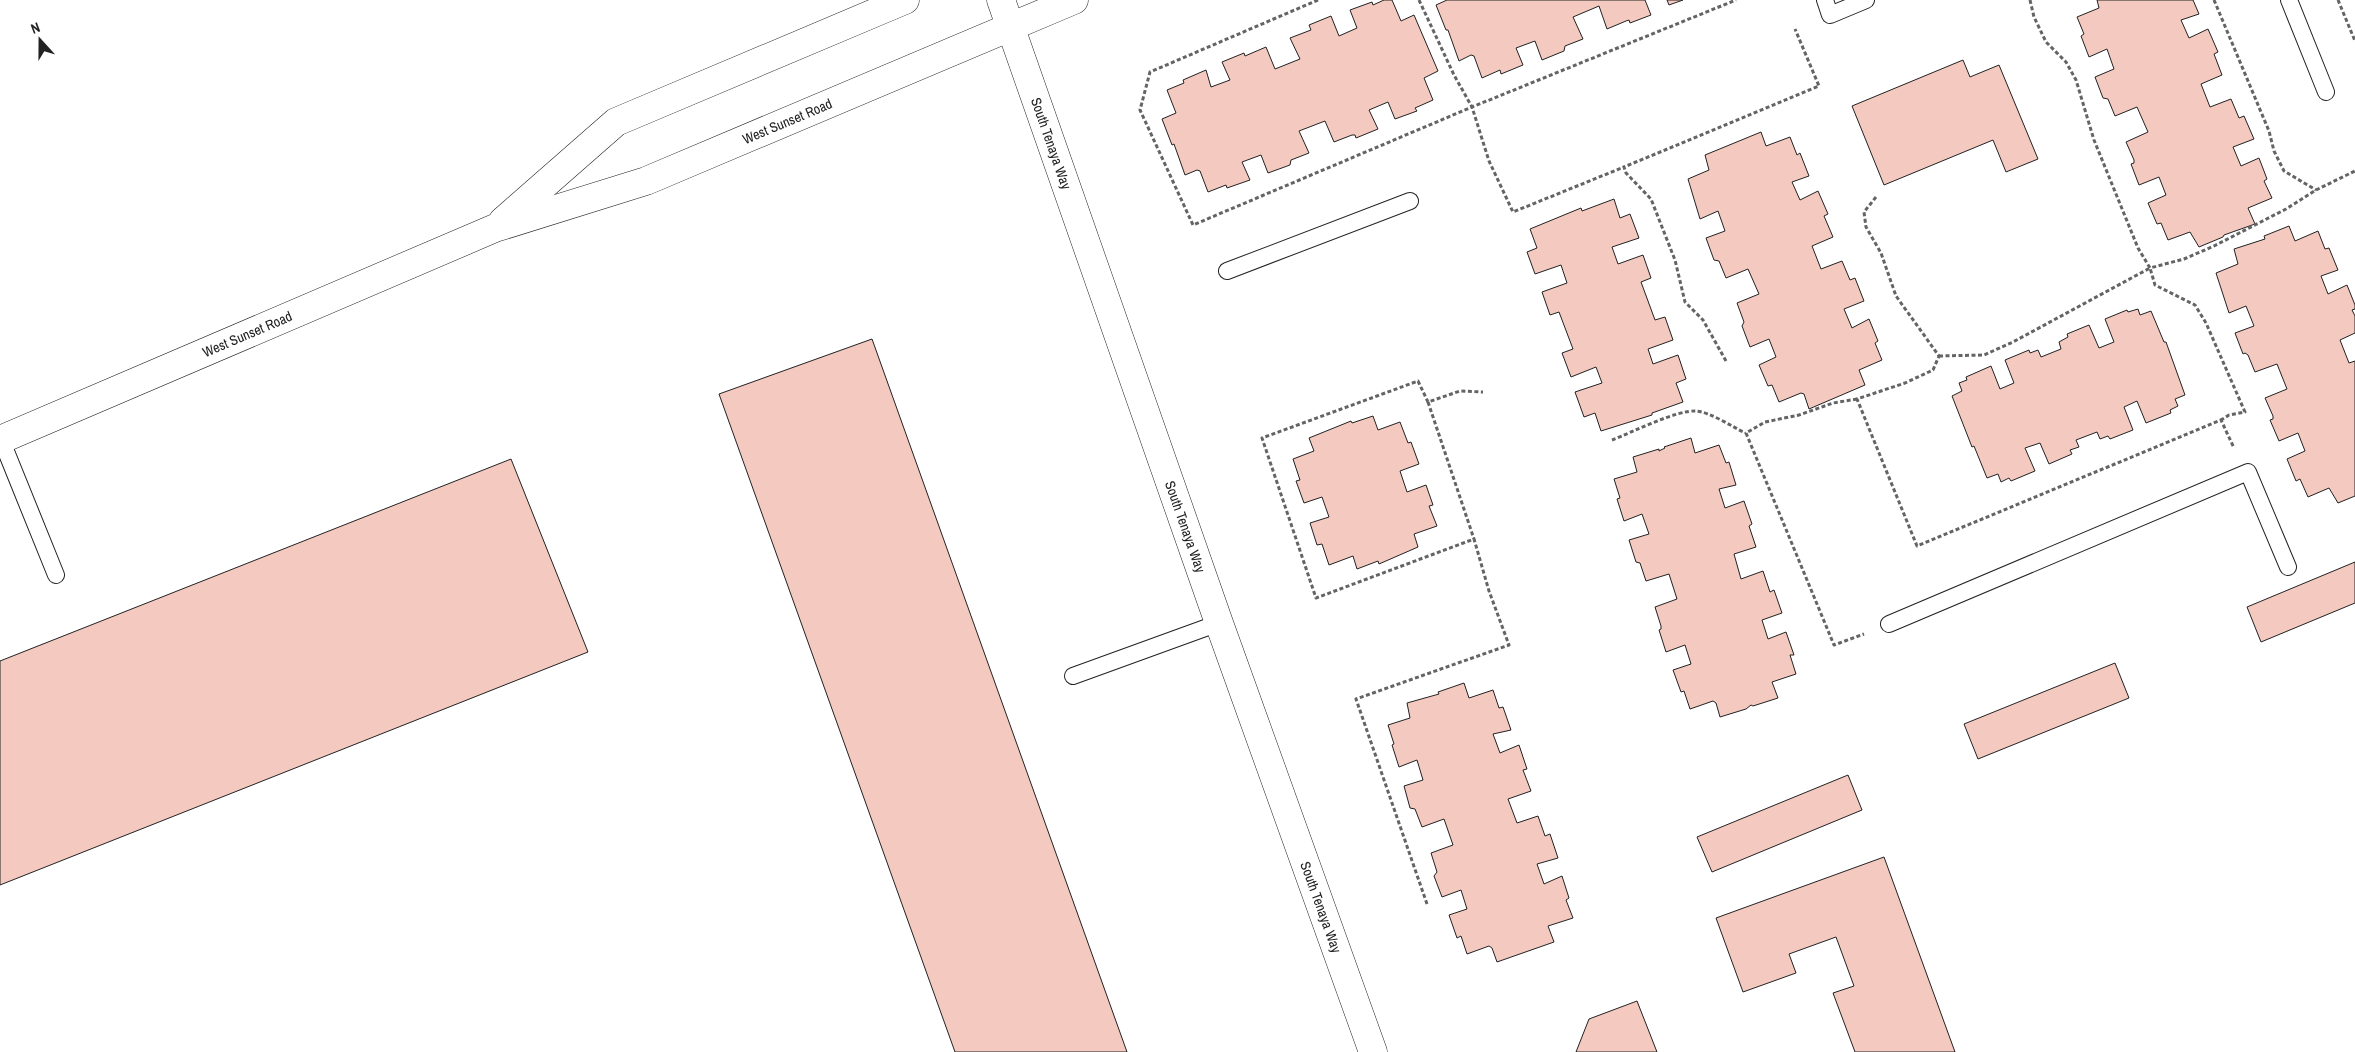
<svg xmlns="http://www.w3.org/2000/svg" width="2355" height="1052" font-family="'Archivo Narrow',sans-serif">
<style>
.building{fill:#f3c9c0;stroke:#222}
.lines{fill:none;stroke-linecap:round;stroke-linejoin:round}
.service-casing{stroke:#222;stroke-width:18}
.tertiary-casing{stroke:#222;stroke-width:29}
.secondary-casing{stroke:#222;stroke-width:29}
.path{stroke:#646464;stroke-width:3;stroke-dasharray:4 2.5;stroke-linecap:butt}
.service{stroke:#fff;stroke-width:16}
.tertiary{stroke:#fff;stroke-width:28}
.secondary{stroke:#fff;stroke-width:28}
.labels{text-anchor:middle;stroke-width:4;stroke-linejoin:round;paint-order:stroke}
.street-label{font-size:14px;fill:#222;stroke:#fff}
</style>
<rect width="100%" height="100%" fill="#fff"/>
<g class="building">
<polygon points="1384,0 1392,0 1401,21 1414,15 1438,71 1424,78 1433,100 1415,108 1417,111 1395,119 1388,102 1369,110 1378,129 1356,138 1355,135 1352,135 1334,142 1325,121 1299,131 1309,153 1291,160 1290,165 1268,173 1261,155 1242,162 1250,180 1227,188 1226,185 1208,192 1200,171 1197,170 1185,175 1174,144 1172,145 1162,119 1176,113 1167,90 1184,83 1183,80 1206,70 1211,87 1230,80 1222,62 1244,53 1245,56 1266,47 1275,69 1300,59 1290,38 1311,30 1309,25 1331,16 1339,36 1357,28 1350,10 1372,2 1373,5"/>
<polygon points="1447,0 1645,0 1651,15 1630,23 1629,20 1626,21 1607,29 1599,6 1573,17 1583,39 1565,46 1564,51 1542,60 1535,41 1516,48 1523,65 1501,74 1500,70 1482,78 1474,56 1471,55 1459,61 1448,30 1446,30 1436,5"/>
<polygon points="1667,0 1683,0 1669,5"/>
<polygon points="2097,0 2193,0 2199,14 2181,20 2189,38 2208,29 2218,52 2214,54 2222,75 2201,84 2210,107 2231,99 2239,118 2244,116 2254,139 2233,147 2241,166 2259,158 2267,179 2264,181 2272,198 2248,208 2255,224 2224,235 2223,237 2199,247 2190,232 2168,240 2161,223 2157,224 2148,203 2166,195 2159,177 2139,185 2131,164 2134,163 2134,160 2126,142 2148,132 2137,107 2115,116 2108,99 2103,98 2095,77 2114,69 2107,49 2089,57 2081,36 2084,34 2077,17 2099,8"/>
<polygon points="1963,60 1970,77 1999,65 2038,159 2006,172 1993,140 1884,185 1852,106"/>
<polygon points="1761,132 1766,146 1790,137 1797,155 1800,153 1809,176 1792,182 1800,200 1818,191 1828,214 1824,216 1833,237 1812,246 1821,269 1842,261 1850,280 1855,278 1864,301 1844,309 1852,328 1869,319 1878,341 1875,343 1882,360 1859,370 1865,385 1809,409 1804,394 1801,393 1779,402 1772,385 1768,386 1759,365 1776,357 1769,339 1750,347 1742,326 1744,322 1737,303 1759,294 1748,269 1726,278 1719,261 1714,260 1706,238 1725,231 1718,211 1700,219 1688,179 1709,170 1705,155"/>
<polygon points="1614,199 1620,218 1630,214 1639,238 1612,247 1618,264 1643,255 1651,278 1641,282 1655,320 1665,317 1673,340 1648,349 1653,364 1678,355 1686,379 1676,383 1683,402 1652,413 1652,415 1601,431 1595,413 1584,417 1575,392 1602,383 1596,367 1571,377 1562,353 1573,349 1559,312 1550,315 1542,292 1567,283 1561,265 1535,274 1527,252 1537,248 1530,229 1581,208 1582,211"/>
<polygon points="2289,226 2295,241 2318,231 2325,249 2329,248 2338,270 2321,276 2328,294 2347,285 2355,305 2355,309 2352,310 2355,316 2355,333 2340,340 2349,363 2355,361 2355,496 2338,503 2329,488 2308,497 2300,479 2296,481 2287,459 2305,451 2298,433 2279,441 2270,420 2273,419 2273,416 2265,398 2287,389 2277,364 2255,372 2248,355 2245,353 2243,354 2235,333 2254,326 2246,306 2229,313 2216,273 2238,264 2234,249 2265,239 2264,236"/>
<polygon points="2138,309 2140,315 2151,311 2164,342 2166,342 2185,395 2175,399 2178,406 2170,410 2171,413 2146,423 2137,401 2124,407 2133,430 2110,439 2108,436 2100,439 2097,432 2076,440 2079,447 2070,450 2072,454 2049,464 2040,443 2025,448 2035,471 2011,481 2009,478 2001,482 1998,474 1987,478 1974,446 1972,447 1952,396 1962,391 1959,383 1967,380 1966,377 1991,366 2000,389 2014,383 2005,360 2029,350 2030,353 2038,350 2041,357 2061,349 2059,342 2068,337 2067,334 2089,325 2099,348 2114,342 2105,319 2127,310 2128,312"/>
<polygon points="872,339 1127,1052 955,1052 719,394"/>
<polygon points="1373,416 1378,430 1400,422 1408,443 1411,442 1419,464 1400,471 1407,492 1426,485 1433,505 1429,506 1437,526 1414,534 1418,547 1379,564 1378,561 1357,569 1353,556 1329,565 1322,544 1317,545 1310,523 1329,517 1322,497 1304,503 1296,481 1300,480 1293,459 1314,451 1309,438 1351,421 1352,423"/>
<polygon points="1691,438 1695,453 1719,445 1726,463 1729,462 1736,485 1719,489 1725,508 1744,501 1752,524 1749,526 1756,547 1734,554 1741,579 1763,571 1770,592 1774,590 1782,613 1762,620 1768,639 1786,632 1794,655 1790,655 1796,674 1772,682 1778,698 1753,706 1751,705 1746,709 1720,717 1716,703 1713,701 1690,709 1684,691 1681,692 1673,670 1691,664 1685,645 1666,652 1659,630 1661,629 1661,626 1655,607 1677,599 1669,574 1646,581 1640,563 1636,562 1629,540 1649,534 1642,514 1624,521 1617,499 1620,498 1614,479 1637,472 1633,457 1659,449 1659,451 1665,448 1664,447"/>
<polygon points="511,459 588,652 0,885 0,661"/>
<polygon points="2355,562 2355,603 2261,642 2247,607"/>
<polygon points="2115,663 2129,698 1978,759 1964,724"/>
<polygon points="1464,683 1469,698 1493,690 1499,708 1503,707 1511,730 1493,734 1500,753 1519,745 1527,769 1523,770 1531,791 1508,799 1517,823 1538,816 1545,836 1550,834 1558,858 1537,864 1544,884 1562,876 1569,898 1566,900 1573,918 1548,926 1554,942 1497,962 1492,948 1489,946 1467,954 1461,936 1457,938 1449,915 1467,909 1461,890 1442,897 1434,876 1437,872 1431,853 1453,845 1444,819 1422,827 1415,809 1410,808 1404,786 1423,780 1417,760 1399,767 1392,745 1394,744 1388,725 1410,718 1407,703 1439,694 1438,692"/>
<polygon points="1848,775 1862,810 1712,872 1697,837"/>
<polygon points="1884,857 1955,1052 1855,1052 1833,993 1854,986 1836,937 1789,954 1796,973 1743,992 1716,918"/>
<polygon points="1637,1001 1657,1052 1576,1052 1589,1019"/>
</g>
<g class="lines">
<defs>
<g id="service">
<polyline points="1825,0 1830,15 1866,0"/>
<polyline points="2289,0 2326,92"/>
<polyline points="1227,271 1410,201"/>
<polyline points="1,439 56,575"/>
<polyline points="1889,624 2248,472 2288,567"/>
<polyline points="1073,676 1219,623"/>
</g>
<g id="tertiary">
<path id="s1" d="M 1001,0 L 1219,623 L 1373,1052"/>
</g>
<g id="secondary">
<polyline points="503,221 616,122 905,0"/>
<path id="s2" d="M 0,440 L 495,228 L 646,181 L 1074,0"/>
</g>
</defs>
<use href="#service" class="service-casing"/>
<use href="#tertiary" class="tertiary-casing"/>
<use href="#secondary" class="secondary-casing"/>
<g class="path">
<polyline points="1318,0 1150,72 1140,110 1193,225 1472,107 1736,0"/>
<polyline points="1419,0 1454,75 1472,107 1489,161 1513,212 1624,167"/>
<polyline points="2030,0 2034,17 2046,42 2066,62 2076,80 2094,140 2138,248 2150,268 2184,259 2214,246 2286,209 2316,190 2355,171"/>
<polyline points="2214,0 2269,131 2274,151 2284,171 2316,190"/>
<polyline points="2338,0 2355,41"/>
<polyline points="1876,197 1864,212 1866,227 1881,253 1896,296 1939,356 1933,370 1905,383 1857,399 1917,546 2221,420 2234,448"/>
<polyline points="1939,356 1984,355 2013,342 2150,268 2155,285 2195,305 2206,323 2245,412 2229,415 2221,420"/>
<polyline points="1726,361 1703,320 1685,302 1675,260 1651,199 1626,173 1624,167 1819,86 1795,29"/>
<polyline points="1857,399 1833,403 1799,415 1765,422 1746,433 1834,645 1864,634"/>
<polyline points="1428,402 1474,539"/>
<path d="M 1612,440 C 1633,432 1676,410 1696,411 C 1710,412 1733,427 1745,433"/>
<polyline points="1427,904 1356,699 1509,645 1489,591 1474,539 1316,598 1262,438 1418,381 1428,402 1460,391 1483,392"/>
</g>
<use href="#service" class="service"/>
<use href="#tertiary" class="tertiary"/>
<use href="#secondary" class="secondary"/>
</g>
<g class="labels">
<g class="street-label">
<text dy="5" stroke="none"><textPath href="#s2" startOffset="850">West Sunset Road</textPath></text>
<text dy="5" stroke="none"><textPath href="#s1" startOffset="152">South Tenaya Way</textPath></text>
<text dy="5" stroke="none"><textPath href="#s2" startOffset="269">West Sunset Road</textPath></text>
<text dy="5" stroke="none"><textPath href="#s1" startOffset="558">South Tenaya Way</textPath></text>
<text dy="5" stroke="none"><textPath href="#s1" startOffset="962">South Tenaya Way</textPath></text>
</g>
</g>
<g transform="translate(40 40) rotate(339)" stroke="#ffffff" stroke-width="4" paint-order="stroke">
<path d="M0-4L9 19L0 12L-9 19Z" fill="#222222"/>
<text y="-8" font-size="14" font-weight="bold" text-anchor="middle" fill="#222222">N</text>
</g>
</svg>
